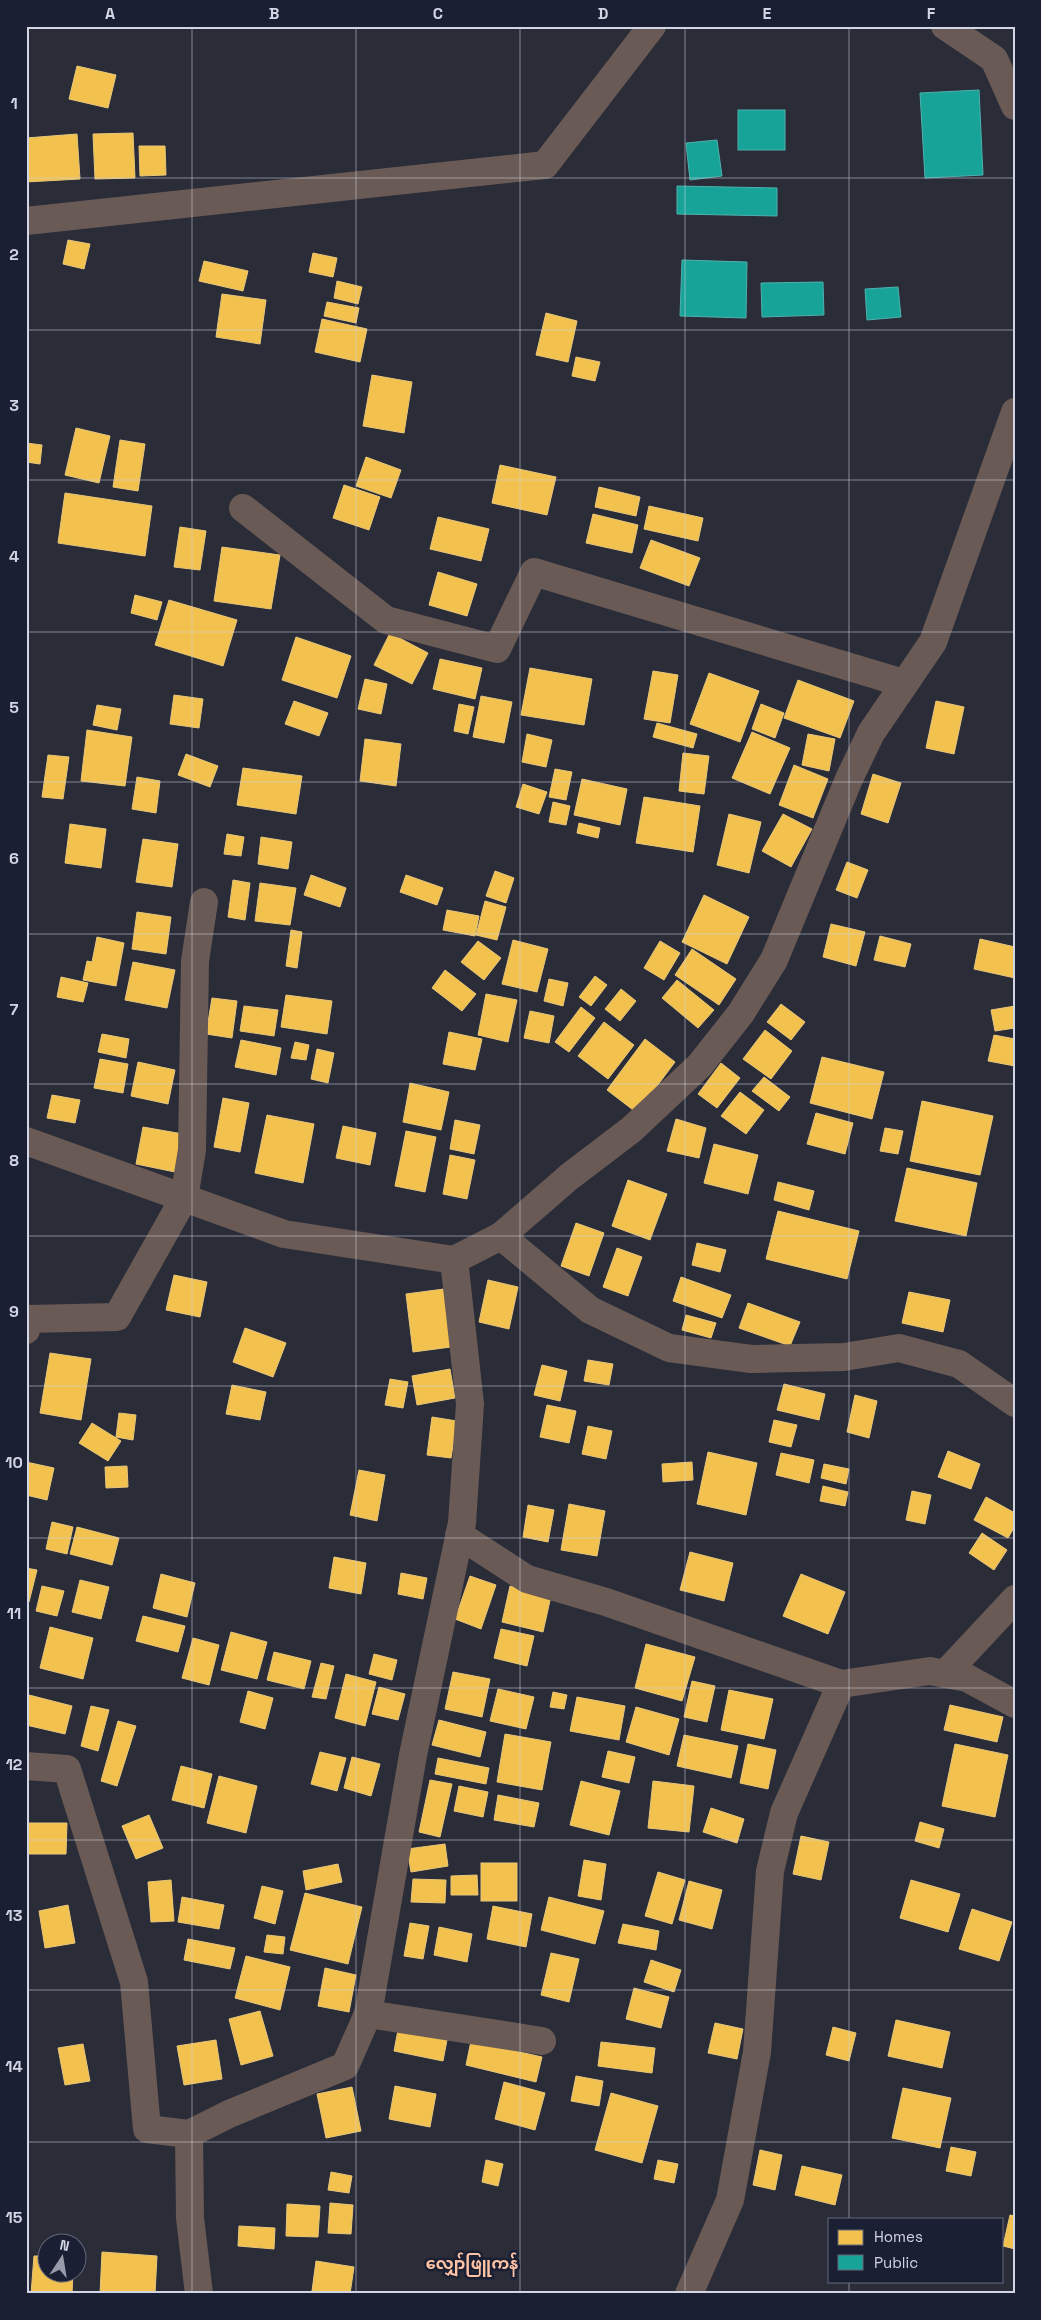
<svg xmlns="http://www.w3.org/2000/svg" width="1041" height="2320" font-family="'Space Grotesk','Noto Sans Myanmar',sans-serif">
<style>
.homes{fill:#f2c14e;stroke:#e8c77b}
.public{fill:#17a398;stroke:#4fb2af}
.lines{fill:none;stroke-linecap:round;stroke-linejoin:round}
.minor{stroke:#6a5a55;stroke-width:28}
.grid{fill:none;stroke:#d2d6e4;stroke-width:1;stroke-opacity:0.55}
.labels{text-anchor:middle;stroke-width:5;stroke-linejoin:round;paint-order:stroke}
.quarter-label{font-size:16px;font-weight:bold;fill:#fec2a4;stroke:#1a1f33}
.neatline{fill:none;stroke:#d2d6e4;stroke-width:2}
.grid-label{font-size:16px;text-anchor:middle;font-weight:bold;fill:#d2d6e4}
</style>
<rect width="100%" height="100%" fill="#2a2c38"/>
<g class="homes">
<polygon points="77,66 116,75 108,108 69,99"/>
<polygon points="133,133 135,178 95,179 93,134"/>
<polygon points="77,134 80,179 26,182 26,138"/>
<polygon points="139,146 165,146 166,175 140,176"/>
<polygon points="68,240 90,244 84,269 63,264"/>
<polygon points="313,253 337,258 333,277 309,272"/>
<polygon points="204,261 248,271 243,291 199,281"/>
<polygon points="337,281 362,287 358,304 334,298"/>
<polygon points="222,294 266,300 260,344 216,337"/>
<polygon points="327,302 359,308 356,323 324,316"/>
<polygon points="546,313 577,321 568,362 536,355"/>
<polygon points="322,319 367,329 360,362 315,352"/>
<polygon points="576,357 600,362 595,381 572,376"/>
<polygon points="372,375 412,382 404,433 363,426"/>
<polygon points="76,428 110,436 99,483 65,475"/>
<polygon points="120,440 145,444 138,491 113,487"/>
<polygon points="26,443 42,445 40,464 26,462"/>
<polygon points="366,457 401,470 391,498 356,486"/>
<polygon points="500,465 556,477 547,515 492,503"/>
<polygon points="344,485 380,497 369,530 333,518"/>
<polygon points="599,487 640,497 636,516 595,507"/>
<polygon points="65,493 152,506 145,556 58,543"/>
<polygon points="649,506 703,518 698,541 644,529"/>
<polygon points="593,514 638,525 632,553 586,543"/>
<polygon points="438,517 489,529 481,561 430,549"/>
<polygon points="180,527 206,531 200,570 174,567"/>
<polygon points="651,540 700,558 689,586 640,568"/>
<polygon points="222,547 280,555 271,609 214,601"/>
<polygon points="438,572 477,584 467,616 429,605"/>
<polygon points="135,595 162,602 157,620 131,613"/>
<polygon points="169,600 237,620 223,666 155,645"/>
<polygon points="390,633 428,653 412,684 374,665"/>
<polygon points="296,637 351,656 337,698 282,680"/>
<polygon points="440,659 482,668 475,699 433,689"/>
<polygon points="530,668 592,679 584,725 521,715"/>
<polygon points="653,671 678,675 670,723 644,719"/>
<polygon points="709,673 759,691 740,742 690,724"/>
<polygon points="365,679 387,684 381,714 358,709"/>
<polygon points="798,680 854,701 840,738 784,718"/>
<polygon points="174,695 203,699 199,728 170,724"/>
<polygon points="481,696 512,702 504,743 473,737"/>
<polygon points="294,701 328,713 319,736 285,724"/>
<polygon points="936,701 964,707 954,754 926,748"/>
<polygon points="459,704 474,707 468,734 454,731"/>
<polygon points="761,704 784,713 775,738 752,729"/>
<polygon points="97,705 121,709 117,730 93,725"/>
<polygon points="657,723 697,734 693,748 653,737"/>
<polygon points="87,730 132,737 125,786 81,781"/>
<polygon points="752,732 790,748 770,794 732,778"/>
<polygon points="527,734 552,740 546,767 522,762"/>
<polygon points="808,734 835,739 829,771 802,765"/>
<polygon points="365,739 401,744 396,786 360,781"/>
<polygon points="683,753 709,756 704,794 679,791"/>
<polygon points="186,754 218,766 210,787 178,775"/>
<polygon points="48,755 69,757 63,799 42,797"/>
<polygon points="794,765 828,779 813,818 779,805"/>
<polygon points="243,768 302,776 296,814 237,805"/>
<polygon points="555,769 572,772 566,800 549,797"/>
<polygon points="873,774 901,783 888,823 861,814"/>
<polygon points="137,777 160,781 156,813 132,809"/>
<polygon points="582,779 627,789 620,825 574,815"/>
<polygon points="523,784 547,792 539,814 516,807"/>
<polygon points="644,797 700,806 693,852 636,843"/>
<polygon points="553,802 570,806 566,825 549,822"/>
<polygon points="729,814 761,822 749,873 717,865"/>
<polygon points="783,814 812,829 791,867 762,851"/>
<polygon points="579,823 600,828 598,838 577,833"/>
<polygon points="70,824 106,829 101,868 65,863"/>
<polygon points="227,834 244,837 241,856 224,854"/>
<polygon points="261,837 292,842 288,869 258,864"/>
<polygon points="143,839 178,844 172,887 136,882"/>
<polygon points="847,862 868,870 857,898 836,890"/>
<polygon points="495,871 514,878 506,903 486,896"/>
<polygon points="311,875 346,888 340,907 304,895"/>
<polygon points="406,875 443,888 437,905 400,892"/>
<polygon points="233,880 250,883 245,920 228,917"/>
<polygon points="260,883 296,888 290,925 255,921"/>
<polygon points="704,895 749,917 727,964 682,942"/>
<polygon points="485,901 506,907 497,940 476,935"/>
<polygon points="447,910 479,916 475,936 443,930"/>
<polygon points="137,912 171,917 166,954 132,949"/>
<polygon points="831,924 865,932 856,966 823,957"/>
<polygon points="291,930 302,932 297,968 286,966"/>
<polygon points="880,936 911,944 905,967 874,960"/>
<polygon points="97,937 124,943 116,986 83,980 87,961 92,962"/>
<polygon points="980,939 1015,947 1015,978 974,969"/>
<polygon points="513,940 548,949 537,992 502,984"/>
<polygon points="478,941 501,958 484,980 461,962"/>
<polygon points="660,941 680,953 664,980 644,968"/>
<polygon points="692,949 736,979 719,1005 675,975"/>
<polygon points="133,962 175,970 167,1008 125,1000"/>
<polygon points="445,970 476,994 462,1011 432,988"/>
<polygon points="595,976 607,985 591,1006 579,997"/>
<polygon points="61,977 88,983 83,1002 57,997"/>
<polygon points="549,979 568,983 563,1006 544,1001"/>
<polygon points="677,980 714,1010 698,1028 662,998"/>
<polygon points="621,989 636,1001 620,1021 605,1009"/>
<polygon points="486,994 517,1000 508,1042 478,1035"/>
<polygon points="286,995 332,1001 327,1034 281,1027"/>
<polygon points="212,998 237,1001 232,1038 206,1034"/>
<polygon points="781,1004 805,1022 791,1040 767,1022"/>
<polygon points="244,1006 278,1010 274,1036 240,1031"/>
<polygon points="1015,1006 1015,1028 995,1031 991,1010"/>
<polygon points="581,1007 595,1018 569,1052 555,1042"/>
<polygon points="530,1011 554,1016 549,1043 524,1038"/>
<polygon points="604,1022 634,1045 608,1079 578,1056"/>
<polygon points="765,1030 792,1051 771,1079 743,1059"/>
<polygon points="449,1032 482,1039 475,1070 443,1064"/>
<polygon points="102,1034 129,1039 126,1058 98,1052"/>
<polygon points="994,1035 1015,1039 1015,1066 988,1061"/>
<polygon points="645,1039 675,1062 637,1113 607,1090"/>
<polygon points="241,1040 281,1048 276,1075 235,1067"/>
<polygon points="295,1042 309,1045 306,1060 291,1058"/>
<polygon points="317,1049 334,1053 328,1083 311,1079"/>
<polygon points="822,1057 884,1072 872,1119 810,1103"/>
<polygon points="100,1059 128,1064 123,1093 94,1088"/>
<polygon points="138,1062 175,1070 168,1104 131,1096"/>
<polygon points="721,1063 740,1078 717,1108 698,1094"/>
<polygon points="764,1077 790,1097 779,1111 752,1091"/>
<polygon points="410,1083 449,1092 441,1130 403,1122"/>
<polygon points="740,1092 764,1110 746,1134 721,1116"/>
<polygon points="52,1095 80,1100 75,1123 47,1118"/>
<polygon points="223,1098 249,1103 240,1152 214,1147"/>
<polygon points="922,1101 993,1116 980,1175 910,1161"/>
<polygon points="816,1113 853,1123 845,1154 807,1144"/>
<polygon points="267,1115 314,1124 303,1183 255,1173"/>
<polygon points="676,1119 706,1128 699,1158 667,1151"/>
<polygon points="455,1120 480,1125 474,1154 450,1149"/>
<polygon points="343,1126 376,1133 370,1165 336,1158"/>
<polygon points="143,1127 183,1134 175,1172 136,1164"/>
<polygon points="885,1128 903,1131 898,1154 880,1151"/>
<polygon points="406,1131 436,1137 425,1192 395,1186"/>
<polygon points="714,1144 758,1155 748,1194 704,1183"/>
<polygon points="450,1155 475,1160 467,1199 443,1194"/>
<polygon points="907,1168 977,1183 966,1236 895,1221"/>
<polygon points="628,1180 667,1194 650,1240 612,1226"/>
<polygon points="778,1182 814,1191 809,1210 774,1200"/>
<polygon points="778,1211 859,1231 847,1279 766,1259"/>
<polygon points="576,1223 604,1233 589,1276 561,1266"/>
<polygon points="697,1243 726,1250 720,1272 692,1265"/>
<polygon points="617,1248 642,1257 628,1296 603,1287"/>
<polygon points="174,1275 207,1282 200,1317 166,1310"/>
<polygon points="681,1277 731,1295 722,1318 673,1301"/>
<polygon points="488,1280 518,1287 509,1329 479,1322"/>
<polygon points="444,1289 451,1347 413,1352 406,1294"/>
<polygon points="909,1292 950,1300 943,1332 902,1323"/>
<polygon points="748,1303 800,1322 790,1346 739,1328"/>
<polygon points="686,1315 716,1323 711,1338 682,1330"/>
<polygon points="245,1328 286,1343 273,1377 233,1362"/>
<polygon points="50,1353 91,1359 81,1420 40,1413"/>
<polygon points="588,1360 613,1364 609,1385 584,1381"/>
<polygon points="542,1365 567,1371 560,1401 534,1395"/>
<polygon points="450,1369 455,1398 417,1405 412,1376"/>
<polygon points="390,1379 408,1382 403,1408 385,1405"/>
<polygon points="784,1384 825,1394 819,1420 777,1410"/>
<polygon points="232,1385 266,1392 260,1420 226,1414"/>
<polygon points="855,1395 877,1401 869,1438 847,1432"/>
<polygon points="547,1405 576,1411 569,1443 540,1437"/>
<polygon points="119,1413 136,1415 133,1440 116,1437"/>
<polygon points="432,1417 457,1421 451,1458 427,1455"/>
<polygon points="774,1420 797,1425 791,1447 769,1442"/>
<polygon points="92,1423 121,1441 108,1461 79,1443"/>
<polygon points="588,1426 612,1431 606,1459 582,1454"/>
<polygon points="948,1451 980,1464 971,1489 938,1477"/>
<polygon points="708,1452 757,1463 746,1515 697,1504"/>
<polygon points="781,1453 814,1460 809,1483 776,1475"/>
<polygon points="26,1462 54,1468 47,1500 26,1495"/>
<polygon points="692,1462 693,1480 663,1482 662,1464"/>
<polygon points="824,1464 849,1469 846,1484 821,1478"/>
<polygon points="127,1466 128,1487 106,1488 105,1467"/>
<polygon points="359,1470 385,1475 377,1521 350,1515"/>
<polygon points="823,1486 848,1492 845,1506 820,1501"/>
<polygon points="912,1491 931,1495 925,1524 906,1520"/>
<polygon points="986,1497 1015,1513 1015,1526 1008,1538 974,1520"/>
<polygon points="569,1504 605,1511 597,1556 561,1550"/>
<polygon points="528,1505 554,1510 548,1542 523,1537"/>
<polygon points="52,1522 73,1527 67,1554 46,1549"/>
<polygon points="77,1527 119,1538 112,1565 70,1554"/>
<polygon points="982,1533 1007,1550 994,1570 969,1553"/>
<polygon points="690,1552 733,1563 724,1601 680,1590"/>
<polygon points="334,1557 366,1563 361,1594 329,1588"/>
<polygon points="26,1568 37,1570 29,1602 26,1601"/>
<polygon points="401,1573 427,1578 423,1599 398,1594"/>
<polygon points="161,1574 195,1583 187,1617 153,1608"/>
<polygon points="801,1574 845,1592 828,1634 783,1616"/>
<polygon points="470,1576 496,1585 481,1629 455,1619"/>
<polygon points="80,1580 109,1587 101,1619 72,1612"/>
<polygon points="42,1586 64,1591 57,1616 36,1611"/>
<polygon points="510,1586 551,1596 543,1632 502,1622"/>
<polygon points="143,1616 185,1626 178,1652 136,1641"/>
<polygon points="50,1627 93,1638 83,1679 40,1668"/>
<polygon points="501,1629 534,1636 527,1666 494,1658"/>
<polygon points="231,1632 267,1642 257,1679 221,1670"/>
<polygon points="193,1638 219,1645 209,1685 182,1678"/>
<polygon points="646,1644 695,1657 682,1701 635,1688"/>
<polygon points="274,1652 311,1661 304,1689 267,1680"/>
<polygon points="374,1654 397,1660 392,1680 369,1674"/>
<polygon points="321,1663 334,1666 326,1699 312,1697"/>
<polygon points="453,1672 490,1679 482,1717 445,1709"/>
<polygon points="346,1674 376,1682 365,1726 335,1718"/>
<polygon points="692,1681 715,1686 707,1722 684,1717"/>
<polygon points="379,1687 405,1694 398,1720 372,1714"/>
<polygon points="498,1689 534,1697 526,1729 490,1721"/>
<polygon points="729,1690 773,1699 764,1739 721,1730"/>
<polygon points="248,1691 273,1698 265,1729 240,1722"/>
<polygon points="553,1692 567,1695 564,1709 550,1707"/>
<polygon points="29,1695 72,1706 65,1734 26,1725 26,1706"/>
<polygon points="577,1697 625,1706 619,1740 570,1731"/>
<polygon points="950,1705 1003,1717 997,1742 944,1730"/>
<polygon points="91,1706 109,1710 98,1751 81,1746"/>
<polygon points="636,1707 679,1719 669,1755 626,1742"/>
<polygon points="439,1720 486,1732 480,1757 432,1745"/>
<polygon points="118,1721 136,1726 117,1786 101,1781"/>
<polygon points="505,1734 551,1742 542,1790 497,1782"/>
<polygon points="684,1735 738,1746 731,1778 677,1766"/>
<polygon points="748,1744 776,1750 768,1789 740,1783"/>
<polygon points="955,1744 1008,1755 995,1817 942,1806"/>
<polygon points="608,1751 635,1757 629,1783 602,1777"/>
<polygon points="320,1752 346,1758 337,1791 311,1784"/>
<polygon points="352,1757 380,1764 371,1796 344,1788"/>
<polygon points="438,1758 489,1768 486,1784 435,1774"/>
<polygon points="181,1766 212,1774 204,1808 172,1800"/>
<polygon points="219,1776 257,1786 246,1833 207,1823"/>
<polygon points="430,1780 452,1784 440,1837 419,1832"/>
<polygon points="581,1781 620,1791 609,1835 570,1825"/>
<polygon points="653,1781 694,1786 689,1832 648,1828"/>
<polygon points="459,1786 488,1792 483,1817 454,1811"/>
<polygon points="498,1795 539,1803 534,1827 494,1820"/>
<polygon points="711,1808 744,1819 737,1843 703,1832"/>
<polygon points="149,1815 163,1848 136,1859 122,1826"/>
<polygon points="920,1822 944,1829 939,1848 915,1841"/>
<polygon points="28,1823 67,1823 66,1854 28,1854"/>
<polygon points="801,1836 829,1842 821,1880 793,1874"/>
<polygon points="445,1844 448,1866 411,1872 407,1849"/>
<polygon points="584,1860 606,1864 601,1900 578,1896"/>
<rect x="481" y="1863" width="36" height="38"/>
<polygon points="338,1864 342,1882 306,1890 303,1871"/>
<polygon points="658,1872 685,1880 672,1924 645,1916"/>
<polygon points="477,1875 478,1895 451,1895 451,1876"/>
<polygon points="413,1879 446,1880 445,1903 411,1902"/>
<polygon points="171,1880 174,1921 151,1922 148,1882"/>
<polygon points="911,1880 960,1894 948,1932 900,1918"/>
<polygon points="689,1881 722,1890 712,1929 679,1920"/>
<polygon points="262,1886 283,1891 275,1924 254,1918"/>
<polygon points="305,1893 362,1907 348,1964 290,1950"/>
<polygon points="182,1897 224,1905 219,1929 178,1922"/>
<polygon points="549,1897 604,1911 595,1944 541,1930"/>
<polygon points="68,1905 75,1943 45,1948 39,1911"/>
<polygon points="493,1906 532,1914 526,1947 487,1939"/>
<polygon points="972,1909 1012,1922 999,1961 959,1949"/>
<polygon points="410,1923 429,1926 423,1959 404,1956"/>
<polygon points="623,1924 659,1931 656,1950 618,1943"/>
<polygon points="439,1927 472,1934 467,1962 434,1955"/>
<polygon points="267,1935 285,1937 283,1954 264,1952"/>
<polygon points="188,1939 235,1948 230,1969 184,1960"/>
<polygon points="551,1953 579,1959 569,2002 541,1995"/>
<polygon points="246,1956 290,1967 280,2010 235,1998"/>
<polygon points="651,1960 681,1970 674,1992 644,1982"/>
<polygon points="325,1968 356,1975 349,2012 318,2006"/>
<polygon points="634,1988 669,1997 661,2028 626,2019"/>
<polygon points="260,2011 273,2056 241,2065 229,2019"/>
<polygon points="896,2020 950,2032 942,2068 888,2056"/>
<polygon points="715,2023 743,2029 737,2059 708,2053"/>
<polygon points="833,2027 856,2033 849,2061 826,2055"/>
<polygon points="398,2030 447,2040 443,2061 394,2051"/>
<polygon points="216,2040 222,2079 184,2085 177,2046"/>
<polygon points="471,2041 542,2057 536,2082 466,2065"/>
<polygon points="601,2042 655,2048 652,2073 598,2066"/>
<polygon points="83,2044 90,2081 65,2085 58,2048"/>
<polygon points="576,2076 603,2081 599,2106 571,2101"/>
<polygon points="504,2082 545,2093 535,2130 495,2119"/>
<polygon points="395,2086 436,2094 430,2127 389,2119"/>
<polygon points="352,2087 361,2131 326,2138 317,2094"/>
<polygon points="903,2088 951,2098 940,2148 892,2138"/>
<polygon points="611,2093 658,2106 642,2163 595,2150"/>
<polygon points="951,2147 976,2152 971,2176 946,2171"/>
<polygon points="760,2150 782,2155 775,2190 753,2185"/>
<polygon points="486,2160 503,2164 498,2186 482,2182"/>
<polygon points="658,2160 678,2164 674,2183 654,2179"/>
<polygon points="802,2166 842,2175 835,2205 795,2195"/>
<polygon points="331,2172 352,2176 349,2193 328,2190"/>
<polygon points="330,2203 353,2205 351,2234 328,2233"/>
<polygon points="287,2204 320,2206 318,2237 286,2236"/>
<polygon points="1010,2215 1015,2216 1015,2249 1003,2246"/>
<polygon points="239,2226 275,2228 274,2249 238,2246"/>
<polygon points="102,2252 157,2256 155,2294 100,2294"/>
<polygon points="34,2256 48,2256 48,2272 73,2272 72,2294 31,2294"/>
<polygon points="316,2261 354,2267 350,2294 312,2291"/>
</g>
<g class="public">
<polygon points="979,90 983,175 925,178 920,93"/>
<rect x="738" y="110" width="47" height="40"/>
<polygon points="717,140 722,176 690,180 686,143"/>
<polygon points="677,186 777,188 777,216 677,214"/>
<polygon points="682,260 747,262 746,318 680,316"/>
<polygon points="823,282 824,315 762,317 761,283"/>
<polygon points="898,287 901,317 867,320 865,289"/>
</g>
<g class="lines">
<g class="minor">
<polyline points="945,26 994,59 1015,106"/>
<polyline points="26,221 545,165 652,26"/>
<polyline points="243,508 386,620 497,649 534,572 903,683"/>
<polyline points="26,1141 284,1234 454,1260 501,1236 569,1177 632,1129 700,1065 741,1013 774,960 849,779 871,733 933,642 1015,412"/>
<polyline points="501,1236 590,1310 669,1348 751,1359 844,1357 899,1348 959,1364 1015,1403"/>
<polyline points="454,1260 470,1404 462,1523 413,1755 368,2014 542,2041"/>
<polyline points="26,1330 28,1319 117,1317 184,1198 192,1150 195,961 204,902"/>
<polyline points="459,1535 527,1579 606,1602 841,1684 930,1671 967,1678 1015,1704"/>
<polyline points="945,1674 1015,1599"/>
<polyline points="26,1766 67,1769 134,1982 147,2129 189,2134"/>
<polyline points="199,2294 190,2218 189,2134 229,2114 345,2066 368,2014"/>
<polyline points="689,2294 730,2200 757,2052 770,1871 784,1813 841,1684"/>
</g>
</g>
<path class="grid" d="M 192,26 L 192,2294M 356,26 L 356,2294M 520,26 L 520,2294M 685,26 L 685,2294M 849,26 L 849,2219M 26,178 L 1015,178M 26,330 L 1015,330M 26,480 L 1015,480M 26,632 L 1015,632M 26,782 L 1015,782M 26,934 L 1015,934M 26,1084 L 1015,1084M 26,1236 L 1015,1236M 26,1386 L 1015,1386M 26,1538 L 1015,1538M 26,1688 L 1015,1688M 26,1840 L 1015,1840M 26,1990 L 1015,1990M 26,2142 L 1015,2142M 849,2281 L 849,2294"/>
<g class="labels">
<g class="quarter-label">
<text x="472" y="2269">လျှော်ဖြူကန်</text>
</g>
</g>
<rect width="1041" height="2320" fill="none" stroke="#1a1f33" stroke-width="55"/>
<rect x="828" y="2218" width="175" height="65" fill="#1a1f33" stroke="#64687a"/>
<rect x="838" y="2230" width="25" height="15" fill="#f2c14e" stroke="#64687a"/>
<text x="874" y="2242" font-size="15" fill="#d2d6e4">Homes</text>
<rect x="838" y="2255" width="25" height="15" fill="#17a398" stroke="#64687a"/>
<text x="874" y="2268" font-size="15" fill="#d2d6e4">Public</text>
<g transform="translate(62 2258) rotate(12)"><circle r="24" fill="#1a1f33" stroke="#64687a"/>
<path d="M0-4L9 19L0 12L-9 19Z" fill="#979aa8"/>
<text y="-8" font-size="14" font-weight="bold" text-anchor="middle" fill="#d2d6e4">N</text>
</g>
<rect x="28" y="28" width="986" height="2264" class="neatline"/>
<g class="grid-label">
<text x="110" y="19">A</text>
<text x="274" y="19">B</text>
<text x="438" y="19">C</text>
<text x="603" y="19">D</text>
<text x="767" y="19">E</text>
<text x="931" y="19">F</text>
<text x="14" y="109">1</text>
<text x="14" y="260">2</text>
<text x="14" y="411">3</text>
<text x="14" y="562">4</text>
<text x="14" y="713">5</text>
<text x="14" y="864">6</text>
<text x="14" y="1015">7</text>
<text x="14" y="1166">8</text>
<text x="14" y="1317">9</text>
<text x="14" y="1468">10</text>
<text x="14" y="1619">11</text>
<text x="14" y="1770">12</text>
<text x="14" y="1921">13</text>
<text x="14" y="2072">14</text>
<text x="14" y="2223">15</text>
</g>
</svg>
